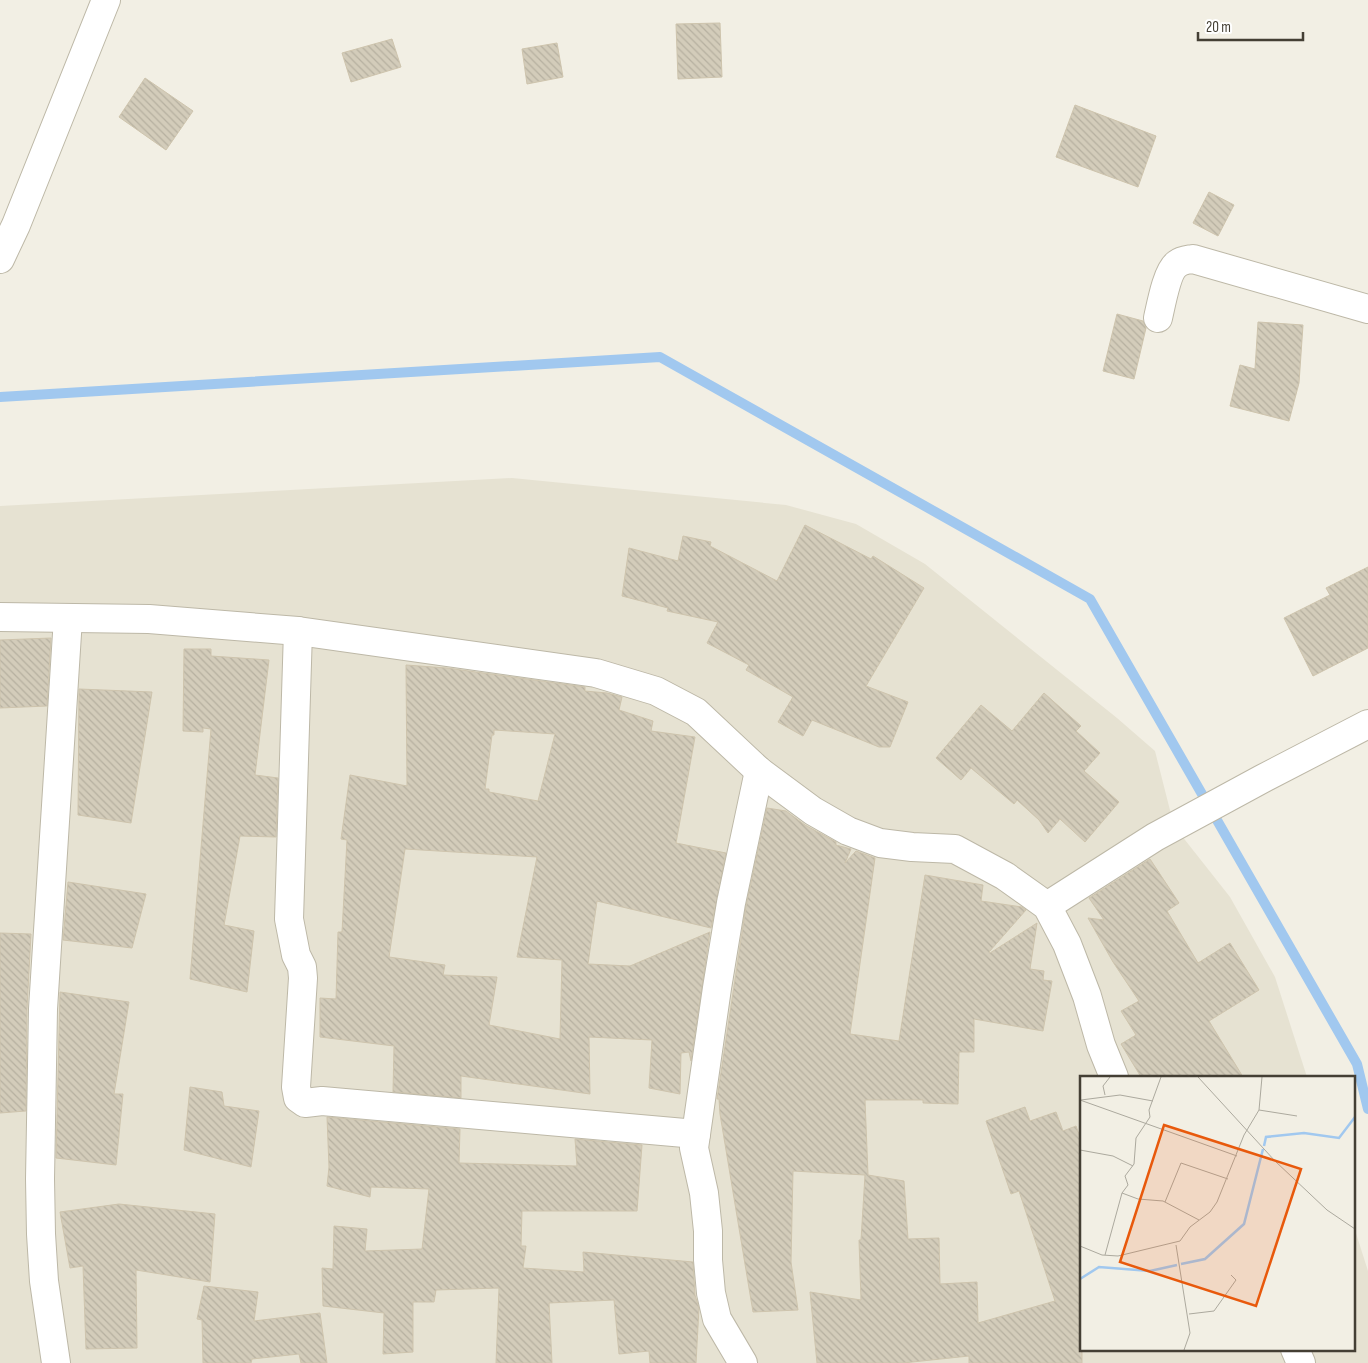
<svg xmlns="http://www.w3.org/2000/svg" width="1368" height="1363" font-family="'Sofia Sans Condensed',sans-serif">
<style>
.residential{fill:#e6e2d2}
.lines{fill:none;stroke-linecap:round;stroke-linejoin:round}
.stream{stroke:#a1c8ef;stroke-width:10}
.building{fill:url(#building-back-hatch);stroke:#cec4ad;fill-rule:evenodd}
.minor-casing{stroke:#bdb8a7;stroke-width:30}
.minor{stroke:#fff;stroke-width:28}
.inset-river{fill:none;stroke:#a1c8ef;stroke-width:2.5}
.inset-road{fill:none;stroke:#aca99e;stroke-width:1}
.view{fill:#e8590c;fill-opacity:0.15;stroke:#e8590c;stroke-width:2.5}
.inset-edge{fill:none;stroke:#443f34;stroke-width:2.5}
</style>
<defs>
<pattern id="building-back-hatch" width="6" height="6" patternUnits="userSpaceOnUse" patternTransform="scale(1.25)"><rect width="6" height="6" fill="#d3ccba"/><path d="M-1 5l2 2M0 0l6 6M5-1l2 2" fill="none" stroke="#b6b0a0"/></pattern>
</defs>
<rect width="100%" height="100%" fill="#f2efe4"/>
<polygon class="residential" points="512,478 786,505 856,524 925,564 1117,718 1155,751 1174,826 1230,897 1275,977 1307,1077 1082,1077 1082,1349 1354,1349 1354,1227 1368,1271 1368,1363 0,1363 0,506"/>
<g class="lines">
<polyline class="stream" points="0,397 660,357 1090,599 1357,1064 1368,1109"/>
</g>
<g class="building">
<polygon points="720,23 722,77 678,79 676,24"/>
<polygon points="392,39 401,67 351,82 342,53"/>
<polygon points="557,43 563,77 527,84 522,49"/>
<polygon points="145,78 193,111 166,150 119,117"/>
<polygon points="1075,105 1156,136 1138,187 1056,157"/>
<polygon points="1209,192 1234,205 1218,236 1193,223"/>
<polygon points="1117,314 1143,321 1146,328 1134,379 1103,371"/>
<polygon points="1258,322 1303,325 1299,383 1289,421 1230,406 1240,365 1255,369"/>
<polygon points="805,525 871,559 873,556 924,588 866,686 908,702 890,747 879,747 812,720 803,736 778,722 793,697 746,670 749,665 707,643 718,622 667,611 668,608 622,596 629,548 678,561 683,536 711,542 710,546 777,581"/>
<polygon points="1368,567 1368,648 1313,676 1284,618 1330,595 1326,588"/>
<polygon points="51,638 47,706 0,708 0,640"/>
<polygon points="184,649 211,649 211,656 269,660 255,775 278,778 276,837 240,836 224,925 254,931 247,992 190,979 211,729 203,728 203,732 183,731"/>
<path d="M 406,665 L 447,668 L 585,687 L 585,691 L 607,693 L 622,697 L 619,710 L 653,721 L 651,731 L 695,737 L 676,843 L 726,853 L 711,928 L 597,901 L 588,964 L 630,966 L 710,932 L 691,1061 L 689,1052 L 681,1053 L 680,1094 L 649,1088 L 652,1040 L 589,1037 L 590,1094 L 461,1076 L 461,1098 L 393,1092 L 394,1046 L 320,1037 L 320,998 L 336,999 L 338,932 L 342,932 L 347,840 L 341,839 L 350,775 L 407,786 ZM 494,730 L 555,734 L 538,801 L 489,792 L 489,789 L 485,789 L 492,735 L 494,735 ZM 405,849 L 537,857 L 517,957 L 562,960 L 560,1039 L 489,1025 L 497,977 L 443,975 L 445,965 L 389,957 Z"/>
<polygon points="79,689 152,692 131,823 78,815"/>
<polygon points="1044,693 1081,726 1076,731 1100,753 1084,771 1119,802 1085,842 1060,819 1048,833 1039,820 1017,800 1014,804 971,768 961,780 936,758 981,705 1012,731"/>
<polygon points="767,808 786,811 805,825 836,842 836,845 851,849 845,863 856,851 875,858 850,1034 899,1041 925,875 983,885 981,901 1022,907 1026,910 989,952 990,953 1037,923 1030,969 1044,971 1043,980 1052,981 1043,1031 974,1019 974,1052 959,1052 958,1104 923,1103 923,1100 865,1100 868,1175 904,1181 908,1239 939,1238 940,1284 977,1282 978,1323 1055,1301 1019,1191 1011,1194 986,1121 1025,1107 1030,1121 1056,1112 1063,1131 1076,1126 1082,1142 1082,1363 969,1363 969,1356 903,1363 817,1363 810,1292 861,1300 859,1240 861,1240 865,1175 793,1171 791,1262 798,1310 753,1312 720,1114 719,1099 717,1099 746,906"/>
<polygon points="1150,859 1179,903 1167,911 1198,963 1230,943 1259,990 1209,1021 1243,1077 1141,1077 1121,1044 1136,1035 1121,1011 1139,1001 1113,962 1088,918 1104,920 1089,898"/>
<polygon points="68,882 146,894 132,948 63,940"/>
<polygon points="0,933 31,934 27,1009 26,1111 0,1113"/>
<polygon points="60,992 129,1002 114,1094 123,1094 116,1165 56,1158"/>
<polygon points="190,1087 222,1092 224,1106 259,1111 251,1167 184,1150"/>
<polygon points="327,1117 460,1129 459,1163 577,1166 575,1139 642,1145 637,1211 522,1211 521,1246 526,1246 523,1268 584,1272 583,1252 693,1262 695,1295 699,1308 696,1363 650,1363 649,1351 619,1354 614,1300 549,1303 552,1363 496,1363 499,1288 436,1290 434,1302 413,1302 413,1352 383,1354 384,1313 323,1306 322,1268 333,1269 334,1226 367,1229 365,1251 422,1249 429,1189 371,1187 370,1197 327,1186 329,1167"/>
<polygon points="119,1204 215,1214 210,1282 136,1270 137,1348 86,1349 83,1266 70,1268 60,1212"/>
<polygon points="204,1286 258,1292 254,1321 320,1313 327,1363 301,1363 299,1354 252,1359 251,1363 203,1363 202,1320 197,1319"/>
</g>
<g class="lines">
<defs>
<g id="minor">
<polyline points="0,259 16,225 106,0"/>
<path d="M 1158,318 C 1161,305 1167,271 1177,264 C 1182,260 1187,260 1193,259 L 1368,309"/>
<polyline points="0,617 149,619 298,631 596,673 656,691 696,712 759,771 813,811 848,831 880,843 912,847 955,849 1005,876 1047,906 1067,944 1087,996 1101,1045 1114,1077"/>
<polyline points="298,631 289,919 296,955 302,967 303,978 296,1087 298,1098 305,1103 322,1101 696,1134"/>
<polyline points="1047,906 1155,837 1262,779 1368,724"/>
<polyline points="1295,1349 1301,1363"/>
<polyline points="56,1363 44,1281 41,1234 40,1179 43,1009 68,618"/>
<polyline points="743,1363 717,1319 711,1293 708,1260 708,1231 704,1193 694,1148 717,988 731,903 759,771"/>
</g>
</defs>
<use href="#minor" class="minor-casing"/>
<use href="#minor" class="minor"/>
</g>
<g transform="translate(1080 1076)">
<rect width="275" height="275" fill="#f2efe4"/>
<path class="inset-river" d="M 184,70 L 186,61 L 224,57 L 259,62 L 275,41M 101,188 L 125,183 L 164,148 L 183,73M 0,203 L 19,191 L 70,195 L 97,189"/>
<path class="inset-road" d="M 118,1 L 195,85 L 247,134 L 275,153M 25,19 L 23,10 L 30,1M 0,24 L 157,80M 1,24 L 40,19 L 73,25M 179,34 L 217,40M 0,74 L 33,80 L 53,90M 42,117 L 48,109 L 45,100 L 54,88 L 56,62 L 70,41 L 69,34 L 81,1M 85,126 L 101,87 L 148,103M 96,169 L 110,257 L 104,274M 0,170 L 22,179 L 38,180 L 100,165 L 110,151 L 130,136 L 137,126 L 164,59 L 179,34 L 182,1M 25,179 L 42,117 L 58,123 L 83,125 L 119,144M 109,238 L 134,235 L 156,204 L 151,199"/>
<path class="view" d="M 84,49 L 221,93 L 176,230 L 40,186 Z"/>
<rect width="275" height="275" class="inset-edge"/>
</g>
<path d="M1198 32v8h105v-8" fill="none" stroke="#443f34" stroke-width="2.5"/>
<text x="1206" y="32" font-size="15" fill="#443f34" stroke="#ffffff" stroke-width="4" paint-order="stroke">20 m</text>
</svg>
